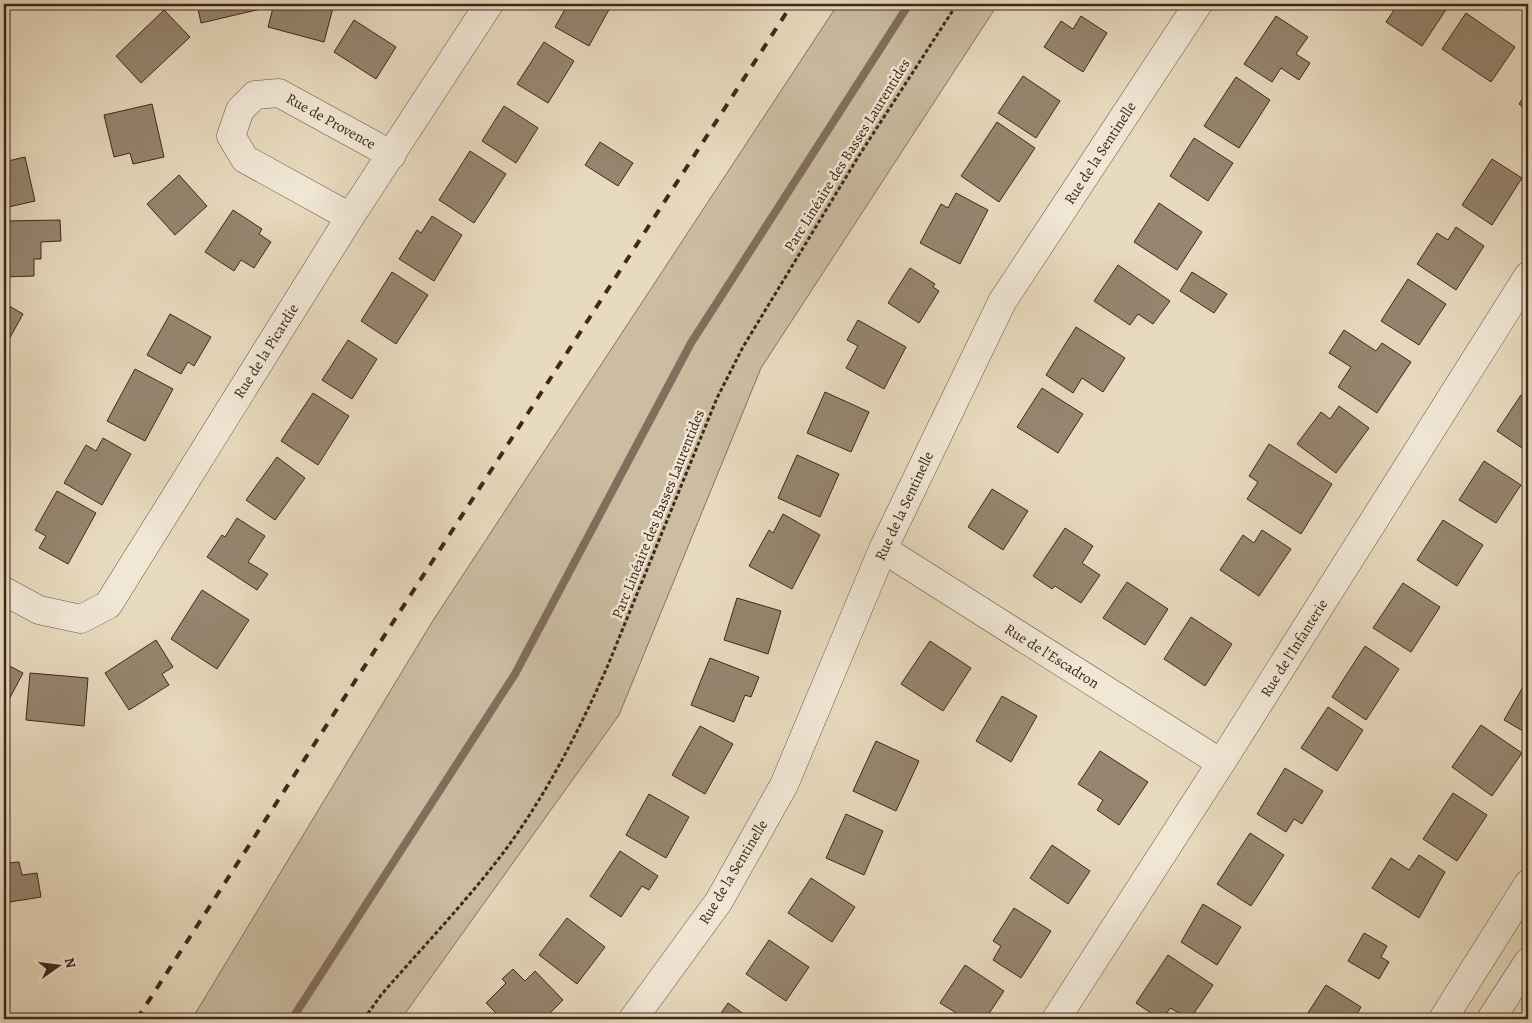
<svg xmlns="http://www.w3.org/2000/svg" width="1532" height="1023" font-family="Alegreya,serif">
<style>
.green{fill:#cbbca2;stroke:#84725f}
.lines{fill:none;stroke-linecap:round;stroke-linejoin:round}
.stream{stroke:#816e5c;stroke-width:8}
.building{fill:#968570;stroke:#3e281c}
.minor-casing{stroke:#685444;stroke-width:29}
.tertiary-casing{stroke:#685444;stroke-width:29}
.path{stroke:#3e281c;stroke-width:3;stroke-dasharray:4 2.5;stroke-linecap:butt}
.minor{stroke:#f0e7d5;stroke-width:28}
.tertiary{stroke:#f0e7d5;stroke-width:28}
.rail{stroke:#3e281c;stroke-width:4;stroke-dasharray:9 9;stroke-linecap:butt}
.labels{text-anchor:middle;stroke-width:5;stroke-linejoin:round;paint-order:stroke}
.street-label{font-size:15px;fill:#3e281c;stroke:#f0e7d5}
</style>
<rect width="100%" height="100%" fill="#e8dabe"/>
<filter id="stains"><feTurbulence type="fractalNoise" baseFrequency=".004" numOctaves="4"/><feColorMatrix values="0 0 0 0 .2 0 0 0 0 .09 0 0 0 0 .02 0 0 0 .5 -.17"/></filter>
<radialGradient id="worn" r=".72"><stop offset=".6" stop-color="#630" stop-opacity="0"/><stop offset="1" stop-color="#630" stop-opacity=".3"/></radialGradient>
<polygon class="green" points="838,4 998,4 761,368 619,715 401,1019 192,1019 432,622"/>
<g class="lines">
<polyline class="stream" points="292,1019 515,674 691,343 909,4"/>
</g>
<g class="building">
<polygon points="197,4 260,4 261,9 201,23"/>
<polygon points="274,4 334,4 324,42 268,27"/>
<polygon points="568,4 612,4 589,46 555,27"/>
<polygon points="1398,4 1446,4 1449,5 1422,46 1386,22"/>
<polygon points="164,10 190,37 141,83 116,56"/>
<polygon points="1466,13 1515,47 1491,82 1442,49"/>
<polygon points="1081,16 1107,33 1083,72 1044,47 1061,21 1073,29"/>
<polygon points="1276,16 1308,37 1296,54 1310,63 1299,80 1281,68 1272,82 1244,64"/>
<polygon points="354,20 396,47 376,79 334,52"/>
<polygon points="544,42 574,61 548,103 517,84"/>
<polygon points="1023,76 1060,101 1036,138 998,113"/>
<polygon points="1236,77 1270,100 1239,148 1204,126"/>
<polygon points="1528,90 1528,111 1519,104"/>
<polygon points="152,104 164,157 133,164 130,153 114,157 104,115"/>
<polygon points="504,106 538,128 516,163 482,141"/>
<polygon points="997,122 1035,148 999,202 961,176"/>
<polygon points="1194,138 1233,163 1208,201 1170,176"/>
<polygon points="600,142 633,163 618,186 585,165"/>
<polygon points="4,146 8,161 25,157 35,201 4,208"/>
<polygon points="470,151 506,174 474,223 439,200"/>
<polygon points="1492,159 1522,178 1492,225 1462,205"/>
<polygon points="179,175 207,206 175,235 147,204"/>
<polygon points="956,193 988,210 960,264 920,243 941,204 948,208"/>
<polygon points="1159,203 1202,232 1177,270 1134,242"/>
<polygon points="233,210 262,229 259,234 271,242 254,268 241,260 234,271 205,252"/>
<polygon points="432,216 462,235 434,281 399,259 417,230 421,233"/>
<polygon points="60,220 61,241 41,242 41,259 34,259 34,276 4,277 4,221"/>
<polygon points="1456,227 1484,246 1456,290 1417,264 1437,233 1448,240"/>
<polygon points="1118,265 1170,301 1153,324 1138,314 1130,325 1094,301"/>
<polygon points="910,268 935,284 933,287 939,291 919,323 888,303"/>
<polygon points="392,272 428,295 396,344 361,321"/>
<polygon points="1192,272 1227,294 1214,313 1180,291"/>
<polygon points="1408,279 1446,304 1419,345 1381,321"/>
<polygon points="4,303 23,314 7,343 4,341"/>
<polygon points="170,314 211,337 194,366 188,362 181,374 147,355"/>
<polygon points="858,320 906,347 884,389 846,368 858,346 847,340"/>
<polygon points="1076,327 1125,358 1103,392 1082,378 1073,393 1046,375"/>
<polygon points="1344,330 1376,351 1382,343 1411,362 1377,413 1338,387 1351,367 1329,353"/>
<polygon points="348,340 377,359 352,399 322,380"/>
<polygon points="135,369 173,389 145,441 107,421"/>
<polygon points="1042,388 1083,414 1058,453 1017,427"/>
<polygon points="825,392 869,412 851,452 807,433"/>
<polygon points="313,393 349,416 318,465 281,441"/>
<polygon points="1521,395 1528,400 1528,452 1497,431"/>
<polygon points="1339,406 1369,428 1336,473 1297,444 1321,412 1330,419"/>
<polygon points="103,438 131,454 102,505 64,483 86,445 96,451"/>
<polygon points="1269,444 1332,484 1301,534 1247,499 1258,482 1249,476"/>
<polygon points="797,455 839,474 820,517 778,498"/>
<polygon points="277,457 305,478 275,520 246,500"/>
<polygon points="1484,461 1521,485 1496,523 1459,500"/>
<polygon points="992,489 1028,511 1003,550 968,527"/>
<polygon points="57,491 96,513 68,564 39,548 46,536 35,530"/>
<polygon points="783,514 820,535 792,589 749,566 769,530 773,533"/>
<polygon points="237,518 265,536 248,562 268,574 257,590 207,557 222,535 225,537"/>
<polygon points="1443,520 1483,545 1457,586 1417,560"/>
<polygon points="1065,528 1093,546 1082,563 1100,575 1081,603 1055,586 1052,589 1033,576"/>
<polygon points="1262,530 1291,549 1259,596 1220,570 1243,535 1254,543"/>
<polygon points="1127,582 1168,609 1145,645 1103,618"/>
<polygon points="1403,583 1440,607 1411,652 1373,628"/>
<polygon points="202,590 249,620 217,669 171,639"/>
<polygon points="737,598 781,611 768,654 724,640"/>
<polygon points="1191,617 1232,644 1205,686 1164,659"/>
<polygon points="156,640 173,667 162,674 169,685 129,710 105,673"/>
<polygon points="930,641 971,668 943,711 901,684"/>
<polygon points="1365,646 1399,669 1366,720 1332,697"/>
<polygon points="710,658 759,677 751,697 745,695 734,722 691,705"/>
<polygon points="4,663 23,673 4,709"/>
<polygon points="30,673 88,678 84,726 26,720"/>
<polygon points="1528,678 1528,734 1504,720"/>
<polygon points="1002,696 1037,716 1011,762 976,741"/>
<polygon points="1328,707 1363,730 1337,771 1301,748"/>
<polygon points="1481,725 1522,753 1492,796 1452,767"/>
<polygon points="700,726 733,744 705,794 672,775"/>
<polygon points="876,741 919,761 896,811 853,791"/>
<polygon points="1100,751 1148,782 1119,825 1097,810 1103,800 1078,784"/>
<polygon points="1285,768 1323,791 1302,824 1294,819 1286,832 1257,814"/>
<polygon points="1453,793 1487,815 1457,861 1423,839"/>
<polygon points="649,794 689,817 666,858 626,835"/>
<polygon points="846,814 883,831 864,875 826,858"/>
<polygon points="1250,833 1284,855 1251,906 1217,884"/>
<polygon points="1052,845 1090,871 1068,904 1030,878"/>
<polygon points="6,848 8,863 19,862 22,875 37,873 41,897 4,903 4,849"/>
<polygon points="620,851 658,876 649,890 642,886 621,917 590,896"/>
<polygon points="1419,855 1445,872 1419,918 1372,888 1391,858 1409,870"/>
<polygon points="811,878 855,907 832,942 788,913"/>
<polygon points="1203,904 1241,927 1217,965 1181,942"/>
<polygon points="1014,908 1051,931 1021,978 993,960 1001,946 993,941"/>
<polygon points="567,918 605,947 577,984 539,955"/>
<polygon points="1364,933 1387,946 1381,957 1389,962 1379,979 1348,961"/>
<polygon points="769,940 809,967 786,1001 746,974"/>
<polygon points="1168,955 1213,985 1190,1019 1170,1008 1163,1019 1160,1019 1136,1003"/>
<polygon points="965,965 1004,991 988,1015 992,1019 954,1019 958,1014 940,1003"/>
<polygon points="513,969 525,981 535,971 563,1000 544,1019 502,1019 486,1003 506,983 502,979"/>
<polygon points="1326,985 1361,1007 1354,1019 1304,1019"/>
<polygon points="728,1003 751,1019 717,1019"/>
</g>
<g class="lines">
<defs>
<g id="minor">
<polyline points="350,217 245,159 231,136 240,110 255,95 279,93 392,155"/>
<polyline points="883,549 1221,763"/>
<polyline points="4,591 39,610 81,619 108,605 350,217 489,4"/>
<polyline points="633,1019 719,901 784,785 883,549 1002,302 1198,4"/>
<polyline points="1056,1019 1221,763 1528,276"/>
</g>
<g id="tertiary">
<polyline points="1443,1019 1528,884"/>
<polyline points="1491,1019 1528,962"/>
</g>
</defs>
<use href="#minor" class="minor-casing"/>
<use href="#tertiary" class="tertiary-casing"/>
<path class="path" d="M 364,1019 L 381,995 C 421,949 463,905 500,857 C 545,798 579,731 608,665 L 717,398 L 743,347 L 860,154 L 957,4"/>
<use href="#minor" class="minor"/>
<use href="#tertiary" class="tertiary"/>
<polyline class="rail" points="137,1019 792,4"/>
</g>
<g class="labels">
<g class="street-label">
<text transform="translate(331 121) rotate(29)" y="5">Rue de Provence</text>
<text transform="translate(1100 153) rotate(-57)" y="5">Rue de la Sentinelle</text>
<text transform="translate(847 155) rotate(-58)" y="5">Parc Linéaire des Basses Laurentides</text>
<text transform="translate(266 351) rotate(-58)" y="5">Rue de la Picardie</text>
<text transform="translate(904 506) rotate(-65)" y="5">Rue de la Sentinelle</text>
<text transform="translate(658 514) rotate(-68)" y="5">Parc Linéaire des Basses Laurentides</text>
<text transform="translate(1294 648) rotate(-58)" y="5">Rue de l'Infanterie</text>
<text transform="translate(1052 656) rotate(32)" y="5">Rue de l'Escadron</text>
<text transform="translate(733 872) rotate(-59)" y="5">Rue de la Sentinelle</text>
</g>
</g>
<rect width="1532" height="1023" fill="none" stroke="#e8dabe" stroke-width="20"/>
<rect x="5" y="5" width="1522" height="1013" fill="none" stroke="#3e281c" stroke-width="2.5"/>
<rect x="10" y="10" width="1512" height="1003" fill="none" stroke="#3e281c"/>
<g transform="translate(58 966) rotate(76)" stroke="#f0e7d5" stroke-width="4" paint-order="stroke">
<path d="M0-4L9 19L0 12L-9 19Z" fill="#3e281c"/>
<text y="-8" font-size="14" font-weight="bold" text-anchor="middle" fill="#3e281c">N</text>
</g>
<rect width="100%" height="100%" filter="url(#stains)"/>
<rect width="100%" height="100%" fill="url(#worn)"/>
</svg>
